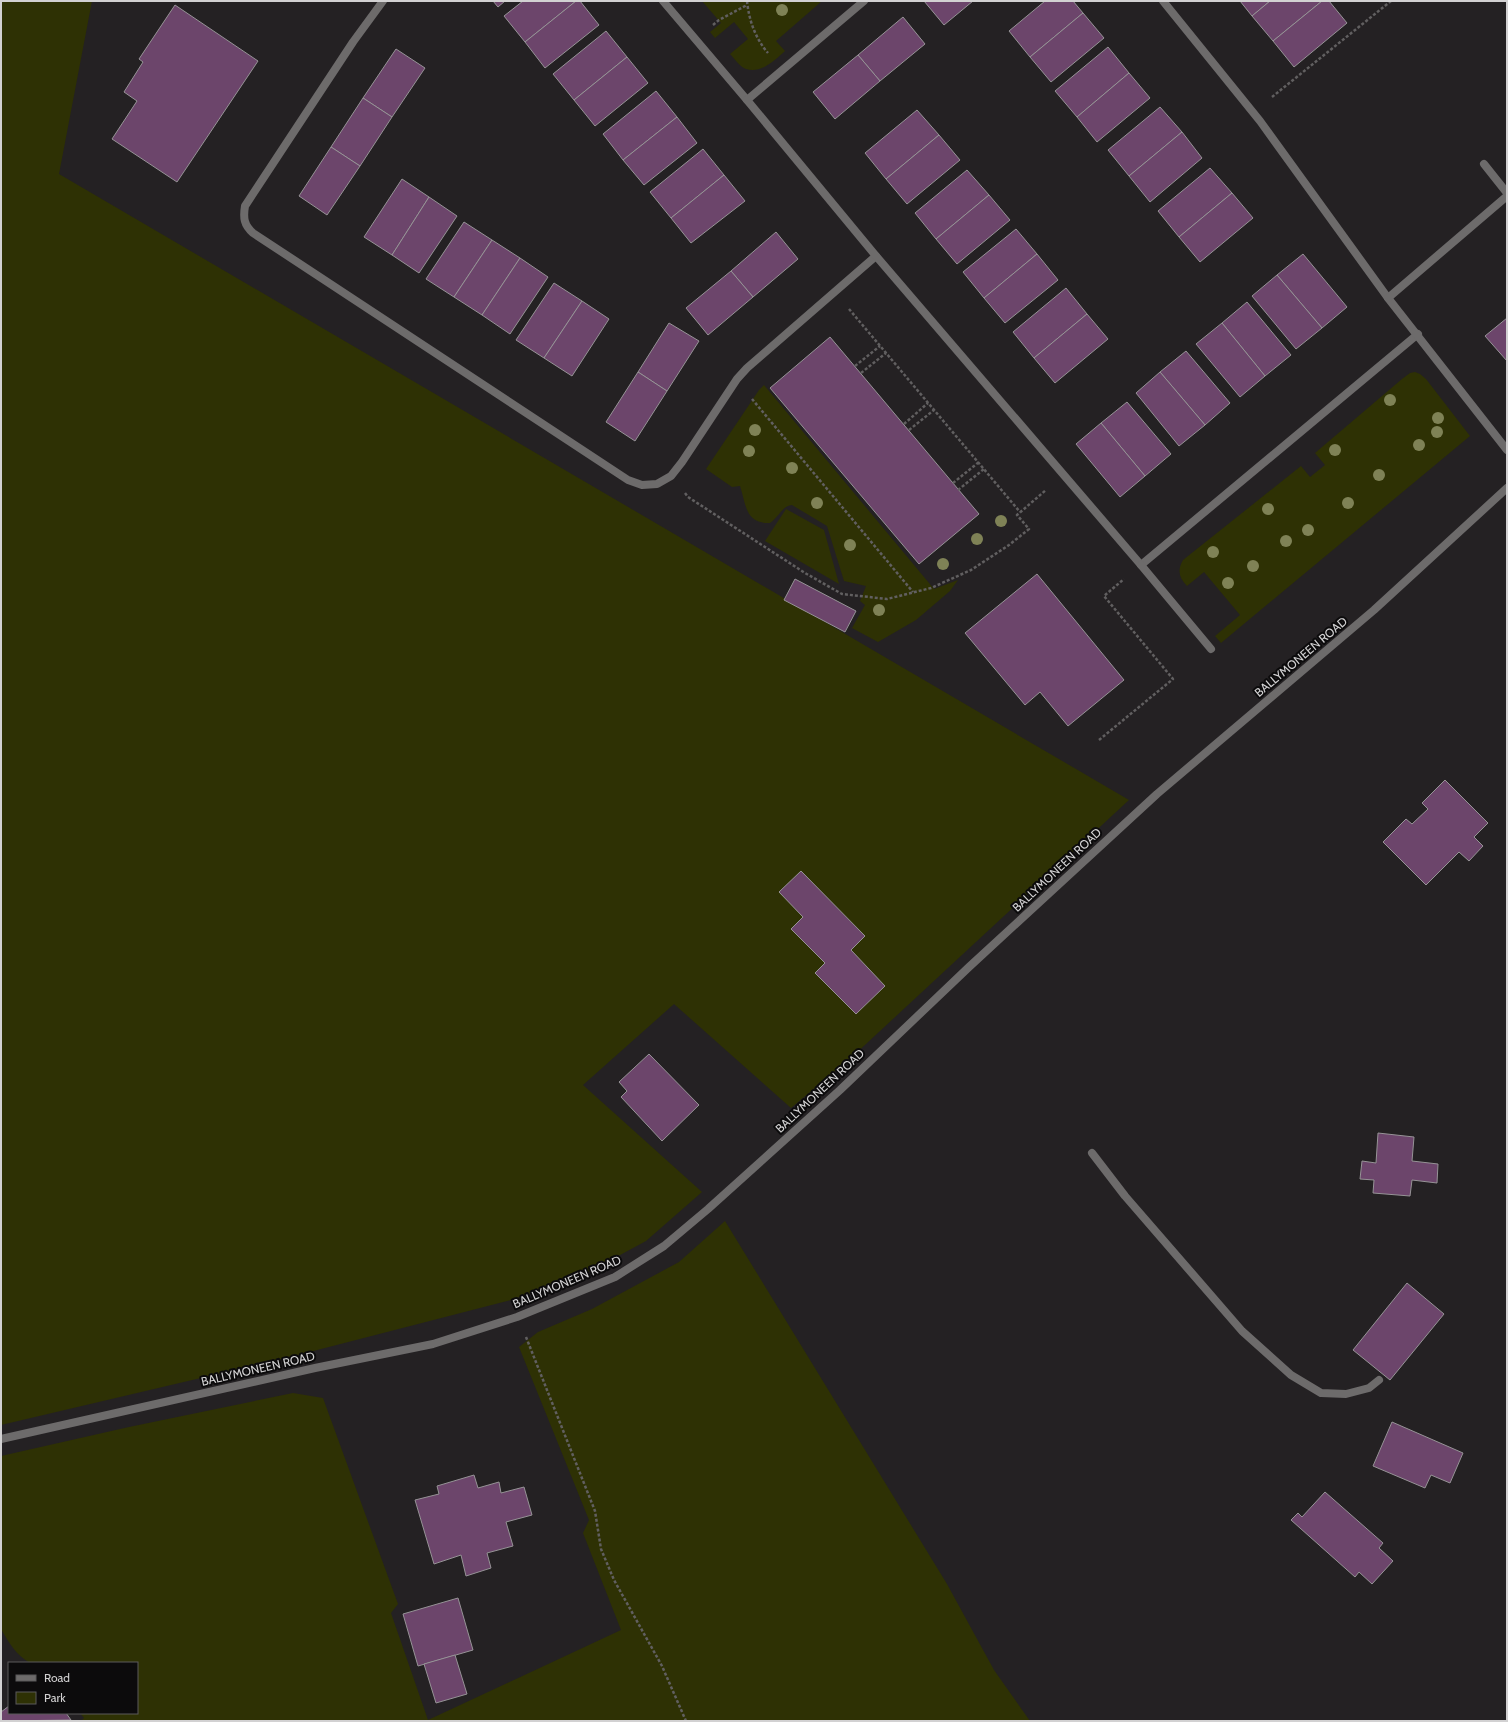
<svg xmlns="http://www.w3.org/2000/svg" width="1508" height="1722" font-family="Cabin,sans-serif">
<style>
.green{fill:#2e3104}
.building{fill:#6c456b;stroke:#969396}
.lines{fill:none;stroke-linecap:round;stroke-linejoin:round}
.path{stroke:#615f60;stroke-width:2.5;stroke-dasharray:3 2;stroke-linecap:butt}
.service{stroke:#6d6b6b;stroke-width:8}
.minor{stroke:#6d6b6b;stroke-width:8}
.tertiary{stroke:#6d6b6b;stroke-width:8}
.tree{fill:#7f8256}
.labels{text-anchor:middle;stroke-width:4;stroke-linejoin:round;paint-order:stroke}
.street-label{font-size:12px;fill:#d2d1d2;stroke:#0c0b0c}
</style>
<rect width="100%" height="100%" fill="#242123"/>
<g class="green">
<polygon points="1,1 92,1 59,174 1129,800 852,1057 791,1108 674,1004 583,1085 702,1192 646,1241 585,1274 511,1300 294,1356 1,1425"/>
<path d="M 702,1 L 822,1 L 776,41 L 785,51 C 775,60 761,74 746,69 C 740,67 735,59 730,54 L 748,39 L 734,22 L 715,38 L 710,32 L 721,23 Z"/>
<path d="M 1415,372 L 1420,374 L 1426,379 L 1470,436 L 1221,643 L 1215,636 L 1240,615 L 1204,572 L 1187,586 C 1179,578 1177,570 1183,560 L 1301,466 L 1310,477 L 1325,465 L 1315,453 L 1402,379 L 1410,373 Z"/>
<path d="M 764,385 L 934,589 L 958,580 L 950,591 L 916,620 L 878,642 L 852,628 L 865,605 L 860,601 L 866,586 L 844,581 L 827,526 L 792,505 C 783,505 778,518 770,523 C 745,524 746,504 740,486 L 732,487 L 706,469 L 759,390 Z"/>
<polygon points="786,509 824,530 839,584 765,541"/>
<path d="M 725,1221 L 947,1584 L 994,1670 L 1030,1721 L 81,1721 L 84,1718 L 80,1713 L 137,1713 L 137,1663 L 30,1663 C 16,1655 9,1643 1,1629 L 1,1456 L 129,1427 L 293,1393 L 323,1398 L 398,1604 L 391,1613 L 428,1720 L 621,1630 L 583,1533 L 589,1520 L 519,1347 L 538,1332 L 592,1309 L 679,1262 Z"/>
</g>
<g class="building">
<polygon points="493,1 505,1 498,7"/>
<polygon points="523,1 576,1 525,42 504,16"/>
<polygon points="576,1 580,1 599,25 545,68 525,42"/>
<polygon points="924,1 973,1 944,25"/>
<polygon points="1045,1 1073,1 1083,13 1030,57 1009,31"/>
<polygon points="1240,1 1270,1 1252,16"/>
<polygon points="1270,1 1322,1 1273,41 1252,16"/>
<polygon points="1322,1 1329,1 1347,23 1294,67 1273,41"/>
<polygon points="175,5 258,61 177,182 112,139 137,101 124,92 143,62 139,59"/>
<polygon points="1083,13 1104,38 1051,82 1030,57"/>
<polygon points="903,17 925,44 880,81 858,55"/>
<polygon points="606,31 627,57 574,100 553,74"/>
<polygon points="1108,47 1129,73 1077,117 1055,91"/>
<polygon points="396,49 425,68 392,117 363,98"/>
<polygon points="858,55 880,81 835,119 813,92"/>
<polygon points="627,57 648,83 595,126 574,100"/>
<polygon points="1129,73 1150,98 1097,142 1077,117"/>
<polygon points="656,91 677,117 623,160 603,134"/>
<polygon points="363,98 392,117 360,166 331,147"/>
<polygon points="1160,107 1182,132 1129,176 1108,150"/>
<polygon points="917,110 939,135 886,179 865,153"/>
<polygon points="677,117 697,143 644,185 623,160"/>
<polygon points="1182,132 1202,158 1150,202 1129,176"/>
<polygon points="939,135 960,160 907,204 886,179"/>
<polygon points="331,147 360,166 327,215 299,196"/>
<polygon points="703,149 724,175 671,218 650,192"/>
<polygon points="1210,168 1232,193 1179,237 1158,211"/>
<polygon points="967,170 989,195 936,239 915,213"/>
<polygon points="724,175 745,201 691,243 671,218"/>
<polygon points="402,179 429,197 392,255 364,237"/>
<polygon points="1232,193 1253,218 1200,262 1179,237"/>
<polygon points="989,195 1010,220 957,264 936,239"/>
<polygon points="429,197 457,216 419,273 392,255"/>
<polygon points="464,222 492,240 454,297 426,279"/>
<polygon points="1016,229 1037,254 984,298 963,272"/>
<polygon points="776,232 798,259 753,297 731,271"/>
<polygon points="492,240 520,258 482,315 454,297"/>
<polygon points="1037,254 1058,280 1005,323 984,298"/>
<polygon points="1303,254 1347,307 1322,328 1277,275"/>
<polygon points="520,258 548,277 510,334 482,315"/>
<polygon points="731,271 753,297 708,335 686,308"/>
<polygon points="1277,275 1322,328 1296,349 1252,296"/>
<polygon points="554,283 582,301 544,358 516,340"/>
<polygon points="1066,288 1087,314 1034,358 1013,332"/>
<polygon points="582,301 609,319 572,376 544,358"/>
<polygon points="1247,302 1291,355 1265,376 1222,323"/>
<polygon points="1087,314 1108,339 1055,383 1034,358"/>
<polygon points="1507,318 1507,361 1485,336"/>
<polygon points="669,323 699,341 667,391 638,372"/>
<polygon points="1222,323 1265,376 1240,397 1196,344"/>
<polygon points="830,337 979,514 919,564 770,388"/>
<polygon points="1186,351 1230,403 1205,425 1160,372"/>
<polygon points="638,372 667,391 635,441 606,422"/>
<polygon points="1160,372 1205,425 1179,446 1136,393"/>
<polygon points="1127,402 1171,454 1145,476 1101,423"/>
<polygon points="1101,423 1145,476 1120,497 1076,444"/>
<polygon points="1037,574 1124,680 1068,726 1040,692 1025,705 965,633"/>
<polygon points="795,579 856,611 845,632 784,600"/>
<polygon points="1445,780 1488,823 1474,837 1483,846 1469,861 1459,852 1426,885 1383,842 1406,819 1412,824 1428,809 1422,803"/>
<polygon points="801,871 865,936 851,950 885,986 856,1014 815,973 825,963 791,929 803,917 779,892"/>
<polygon points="649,1054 699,1105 662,1141 621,1097 627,1091 619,1082"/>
<polygon points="1378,1133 1414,1137 1412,1161 1438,1164 1437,1183 1412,1180 1410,1196 1373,1193 1374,1180 1360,1179 1362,1161 1376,1163"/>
<polygon points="1407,1283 1444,1314 1390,1380 1353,1350"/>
<polygon points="1392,1422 1463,1453 1450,1483 1431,1475 1425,1488 1373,1466"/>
<polygon points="474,1475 478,1488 499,1482 501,1493 524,1487 532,1515 506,1522 513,1546 487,1553 491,1568 466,1576 461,1555 434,1564 415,1500 439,1494 437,1486"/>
<polygon points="1325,1492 1383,1543 1379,1548 1393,1561 1372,1584 1359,1572 1355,1577 1291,1520 1298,1513 1302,1517"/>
<polygon points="458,1598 473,1650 418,1666 403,1614"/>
<polygon points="455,1655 467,1694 436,1703 424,1664"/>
<polygon points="9,1706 9,1713 66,1713 71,1720 1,1721 1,1712"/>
</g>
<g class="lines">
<g class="path">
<path d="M 747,1 C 749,20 755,38 768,53"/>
<polyline points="713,25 719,20 747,5"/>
<polyline points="1272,97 1391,1"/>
<polyline points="849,309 1020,512"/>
<polyline points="855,366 880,346"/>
<polyline points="861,373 886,353"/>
<polyline points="752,399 913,592"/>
<polyline points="904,424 928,403"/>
<polyline points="909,430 934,410"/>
<polyline points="953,483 979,462"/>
<polyline points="958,490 984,469"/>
<polyline points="685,493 688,497 805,573 842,594 887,599 931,588 971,570 1009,545 1029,529 1017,515 1046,490"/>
<polyline points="1099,740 1173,679 1104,596 1124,579"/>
<polyline points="526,1337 595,1511 601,1549 614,1580 662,1666 686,1721"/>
</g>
<polyline class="service" points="1092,1153 1125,1196 1242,1331 1291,1375 1321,1393 1346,1394 1369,1388 1379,1380"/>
<g class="minor">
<path d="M 383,1 L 353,42 L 245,206 C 243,218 244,225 253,233 L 628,480 L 642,485 L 657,484 L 671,476 L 682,462 L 737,379 L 747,368 L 876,256"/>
<polyline points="663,1 747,100"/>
<polyline points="864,1 747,100 876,256 1141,565 1418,334"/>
<polyline points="1163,1 1260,121 1388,298 1507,450"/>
<polyline points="1484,164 1507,193"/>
<polyline points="1388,298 1507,196"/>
<polyline points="1141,565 1211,649"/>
</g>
<polyline class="tertiary" points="1,1439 315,1368 433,1344 517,1317 615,1277 664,1246 708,1209 840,1090 969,967 1157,794 1374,610 1507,488"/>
</g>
<g class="tree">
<circle cx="782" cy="10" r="6"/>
<circle cx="1390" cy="400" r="6"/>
<circle cx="1438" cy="418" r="6"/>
<circle cx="755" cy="430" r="6"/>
<circle cx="1437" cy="432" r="6"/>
<circle cx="1419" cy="445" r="6"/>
<circle cx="1335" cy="450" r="6"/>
<circle cx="749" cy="451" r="6"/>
<circle cx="792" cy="468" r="6"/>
<circle cx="1379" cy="475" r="6"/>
<circle cx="817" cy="503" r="6"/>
<circle cx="1348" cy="503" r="6"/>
<circle cx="1268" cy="509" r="6"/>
<circle cx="1001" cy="521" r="6"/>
<circle cx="1308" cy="530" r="6"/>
<circle cx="977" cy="539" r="6"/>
<circle cx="1286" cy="541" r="6"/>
<circle cx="850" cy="545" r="6"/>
<circle cx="1213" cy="552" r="6"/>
<circle cx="943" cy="564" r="6"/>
<circle cx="1253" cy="566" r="6"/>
<circle cx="1228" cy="583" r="6"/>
<circle cx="879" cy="610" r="6"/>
</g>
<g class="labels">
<g class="street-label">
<text transform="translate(1301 657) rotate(-40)" y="4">BALLYMONEEN ROAD</text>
<text transform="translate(1057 870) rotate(-43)" y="4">BALLYMONEEN ROAD</text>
<text transform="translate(820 1091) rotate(-43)" y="4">BALLYMONEEN ROAD</text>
<text transform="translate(567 1282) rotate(-23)" y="4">BALLYMONEEN ROAD</text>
<text transform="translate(258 1369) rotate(-13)" y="4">BALLYMONEEN ROAD</text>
</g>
</g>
<rect width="1508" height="1722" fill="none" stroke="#d2d1d2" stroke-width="4"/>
<rect x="8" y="1662" width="130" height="52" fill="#0c0b0c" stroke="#5b5a5b"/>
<rect x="16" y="1675" width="20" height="6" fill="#6d6b6b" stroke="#5b5a5b"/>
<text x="44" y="1682" font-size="12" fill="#d2d1d2">Road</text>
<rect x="16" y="1692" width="20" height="12" fill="#2e3104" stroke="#5b5a5b"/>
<text x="44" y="1702" font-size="12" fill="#d2d1d2">Park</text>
</svg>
